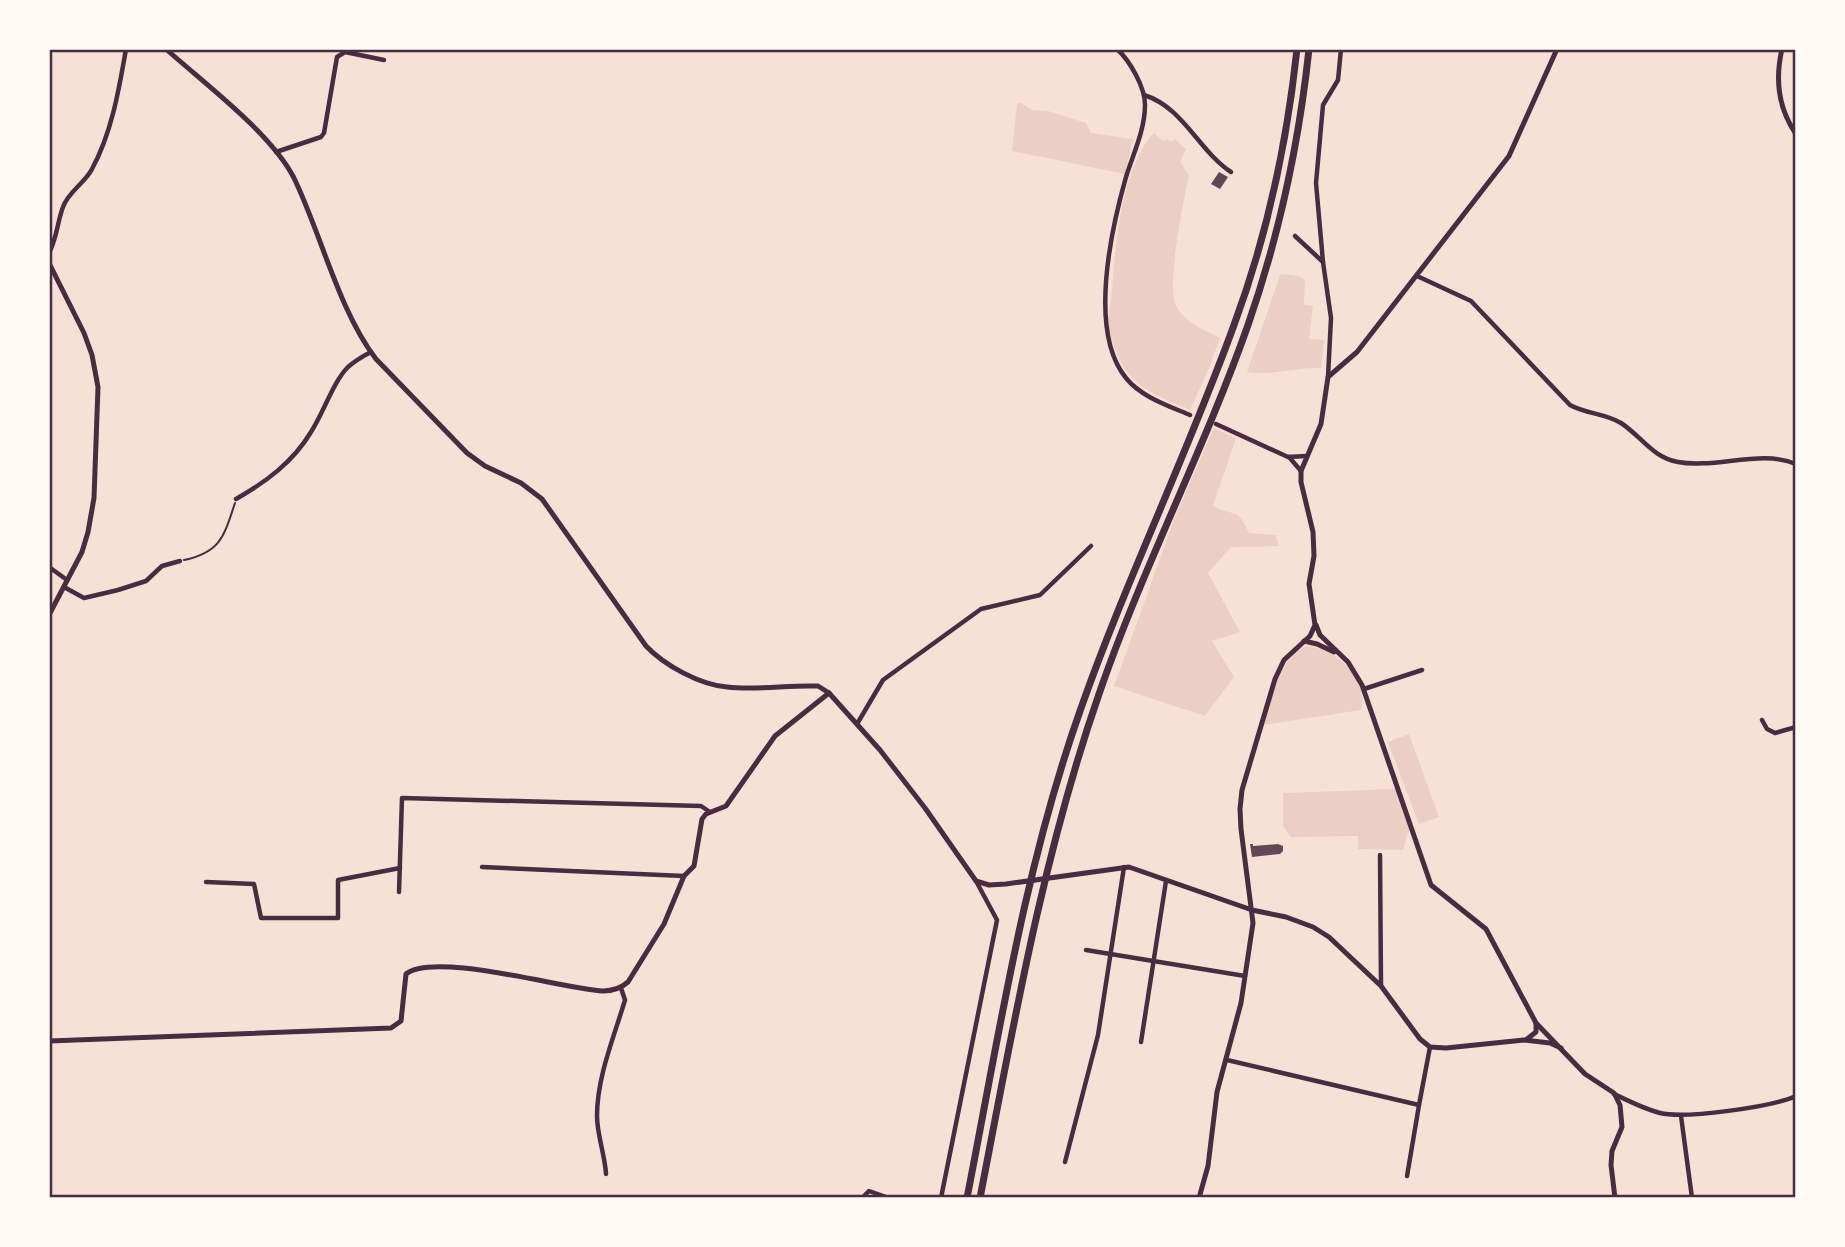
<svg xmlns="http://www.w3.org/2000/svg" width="1845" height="1247" font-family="Lato,sans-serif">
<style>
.green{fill:#ebcfc5}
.building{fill:#644757}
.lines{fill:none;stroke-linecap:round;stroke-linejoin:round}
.path{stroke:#4a2c40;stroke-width:2}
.minor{stroke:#4a2c40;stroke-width:4.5}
.tertiary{stroke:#4a2c40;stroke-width:5}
.motorway{stroke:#4a2c40;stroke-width:7}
.neatline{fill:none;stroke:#4a2c40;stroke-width:2.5}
</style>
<rect width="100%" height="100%" fill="#f7e1d7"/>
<g class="green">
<polygon points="1017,103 1021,103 1032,110 1048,111 1086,123 1091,133 1133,139 1125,174 1012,151"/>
<path d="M 1154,133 L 1163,141 L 1167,139 L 1170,142 L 1175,139 L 1186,149 L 1180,162 L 1189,175 C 1184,198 1166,287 1176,306 C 1185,323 1203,329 1220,338 L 1210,366 L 1190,410 C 1167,400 1137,390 1124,367 C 1117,356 1111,340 1109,327 C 1108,315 1111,302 1112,290 C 1115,245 1122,166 1154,133 Z"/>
<path d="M 1284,274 L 1298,276 L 1305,280 L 1304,305 L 1313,306 L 1309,339 L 1324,340 L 1321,368 C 1296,367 1272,376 1247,372 L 1280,275 Z"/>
<path d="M 1214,428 L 1236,438 L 1213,506 C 1234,518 1237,505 1249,533 L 1276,535 L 1279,546 L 1231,547 L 1208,573 L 1240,632 L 1212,641 L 1234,677 L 1205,716 L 1114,686 L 1175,517 Z"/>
<path d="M 1306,646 C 1337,649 1369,678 1361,710 L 1264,725 C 1272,696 1278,661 1306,646 Z"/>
<polygon points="1409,734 1439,817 1419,824 1388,742"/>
<polygon points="1396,789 1409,829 1403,850 1358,849 1358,836 1291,837 1283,826 1283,793"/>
</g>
<g class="building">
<polygon points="1219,172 1228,177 1220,189 1211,184"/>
<polygon points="1250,844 1253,844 1253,846 1278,844 1283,846 1283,851 1280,854 1252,857"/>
</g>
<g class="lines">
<path class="path" d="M 184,560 C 221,552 224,536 235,503"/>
<g class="minor">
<path d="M 1117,49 C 1130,61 1145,87 1145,105 C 1145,130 1133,154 1126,177 C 1111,230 1088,332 1126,378 C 1141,397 1169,406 1190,415"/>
<path d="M 1144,95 C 1183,107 1199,151 1231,172"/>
<polyline points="276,152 321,137 324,133 337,57 345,52 384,60"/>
<polyline points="1295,236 1323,262 1331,318 1328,377"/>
<path d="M 49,253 C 57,238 57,223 63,207 C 68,192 85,183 92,169 C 112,132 119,89 126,49"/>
<polyline points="1323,262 1316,183 1323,105 1338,80 1341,49"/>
<path d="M 1417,276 L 1471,301 L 1570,405 C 1586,414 1604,413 1621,423 C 1641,436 1653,458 1678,462 C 1715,469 1762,449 1796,464"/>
<polyline points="1216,424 1288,457 1306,456"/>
<polyline points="1289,457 1301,471"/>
<path d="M 236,499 C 266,482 293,462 311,432 C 324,412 333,382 348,367 C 355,361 363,356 371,352"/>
<polyline points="49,567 67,580"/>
<polyline points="64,587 84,598 118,590 146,581 162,566 180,561"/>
<polyline points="1364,689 1422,670"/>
<polyline points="1762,720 1767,729 1775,733 1796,727"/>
<polyline points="857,724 883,680 981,609 1040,595 1091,546"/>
<polyline points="1380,855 1381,985"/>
<polyline points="482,867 684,876"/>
<polyline points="206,882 254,884 261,918 338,918 338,880 400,868"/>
<polyline points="399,892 402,798 701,806 710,812"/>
<polyline points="1086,950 1245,976"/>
<polyline points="1141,1042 1166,881"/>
<polyline points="1227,1060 1419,1105 1430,1047"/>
<path d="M 1614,1094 C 1629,1101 1644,1109 1660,1113 C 1685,1119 1772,1107 1796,1096"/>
<polyline points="1681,1116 1692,1198"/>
<polyline points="1065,1162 1098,1035 1124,867"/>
<path d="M 606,1174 C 605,1155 597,1135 597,1116 C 597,1077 614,1037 625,1000 L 621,988"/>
<polyline points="1407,1176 1419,1105"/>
<polyline points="862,1198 869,1191 889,1198"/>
<polyline points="941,1198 997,920 976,881"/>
</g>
<g class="tertiary">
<path d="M 166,49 C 205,84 271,133 294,178 C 321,234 339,311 376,359 L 467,453 L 485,466 L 521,483 L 542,499 L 646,646 C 664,665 700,685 727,687 C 753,690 782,686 809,686 L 818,686 L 829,693 L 880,750 L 925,808 L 976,881 L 989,885 L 1006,884 L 1129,867 L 1252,910 L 1286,917 L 1313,927 L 1329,937 L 1381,986 L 1420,1039 L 1430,1047 L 1446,1048 L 1524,1040 L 1550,1043 L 1561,1048"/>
<path d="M 1782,49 C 1775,79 1778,108 1796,134"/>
<polyline points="49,263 84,333 92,355 98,387 94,498 88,532 82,552 49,615"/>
<polyline points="1316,625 1320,635 1348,662 1362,685 1431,885 1486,929 1536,1023 1585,1074 1614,1093 1620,1105 1622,1127 1612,1151 1611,1165 1615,1198"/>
<polyline points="1304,641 1317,644 1334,652"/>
<polyline points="1527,1039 1536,1032 1536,1023"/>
<path d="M 49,1041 L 391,1028 L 401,1021 L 406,974 C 433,951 565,989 603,991 C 613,991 620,989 628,982 L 664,924 L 684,876 L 694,866 L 702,819 L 706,814 L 726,806 L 775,736 L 829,693"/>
<polyline points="1199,1198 1208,1166 1217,1092 1241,1003 1253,923 1241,829 1240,809 1242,790 1275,679 1284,660 1310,636 1315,625 1309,584 1314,556 1313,532 1301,482 1301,471 1321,424 1328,377 1357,352 1509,156 1557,49"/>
</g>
<g class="motorway">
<path d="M 967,1198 C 999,1035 1024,869 1080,711 C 1126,580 1187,455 1234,325 C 1267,236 1287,143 1297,49"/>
<path d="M 980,1198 C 1013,1028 1042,858 1099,694 C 1142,569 1204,450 1248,325 C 1279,236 1299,143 1309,49"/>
</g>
</g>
<rect width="1845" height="1247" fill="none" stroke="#fffaf5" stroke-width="102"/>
<rect x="51" y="51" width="1743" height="1145" class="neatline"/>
</svg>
